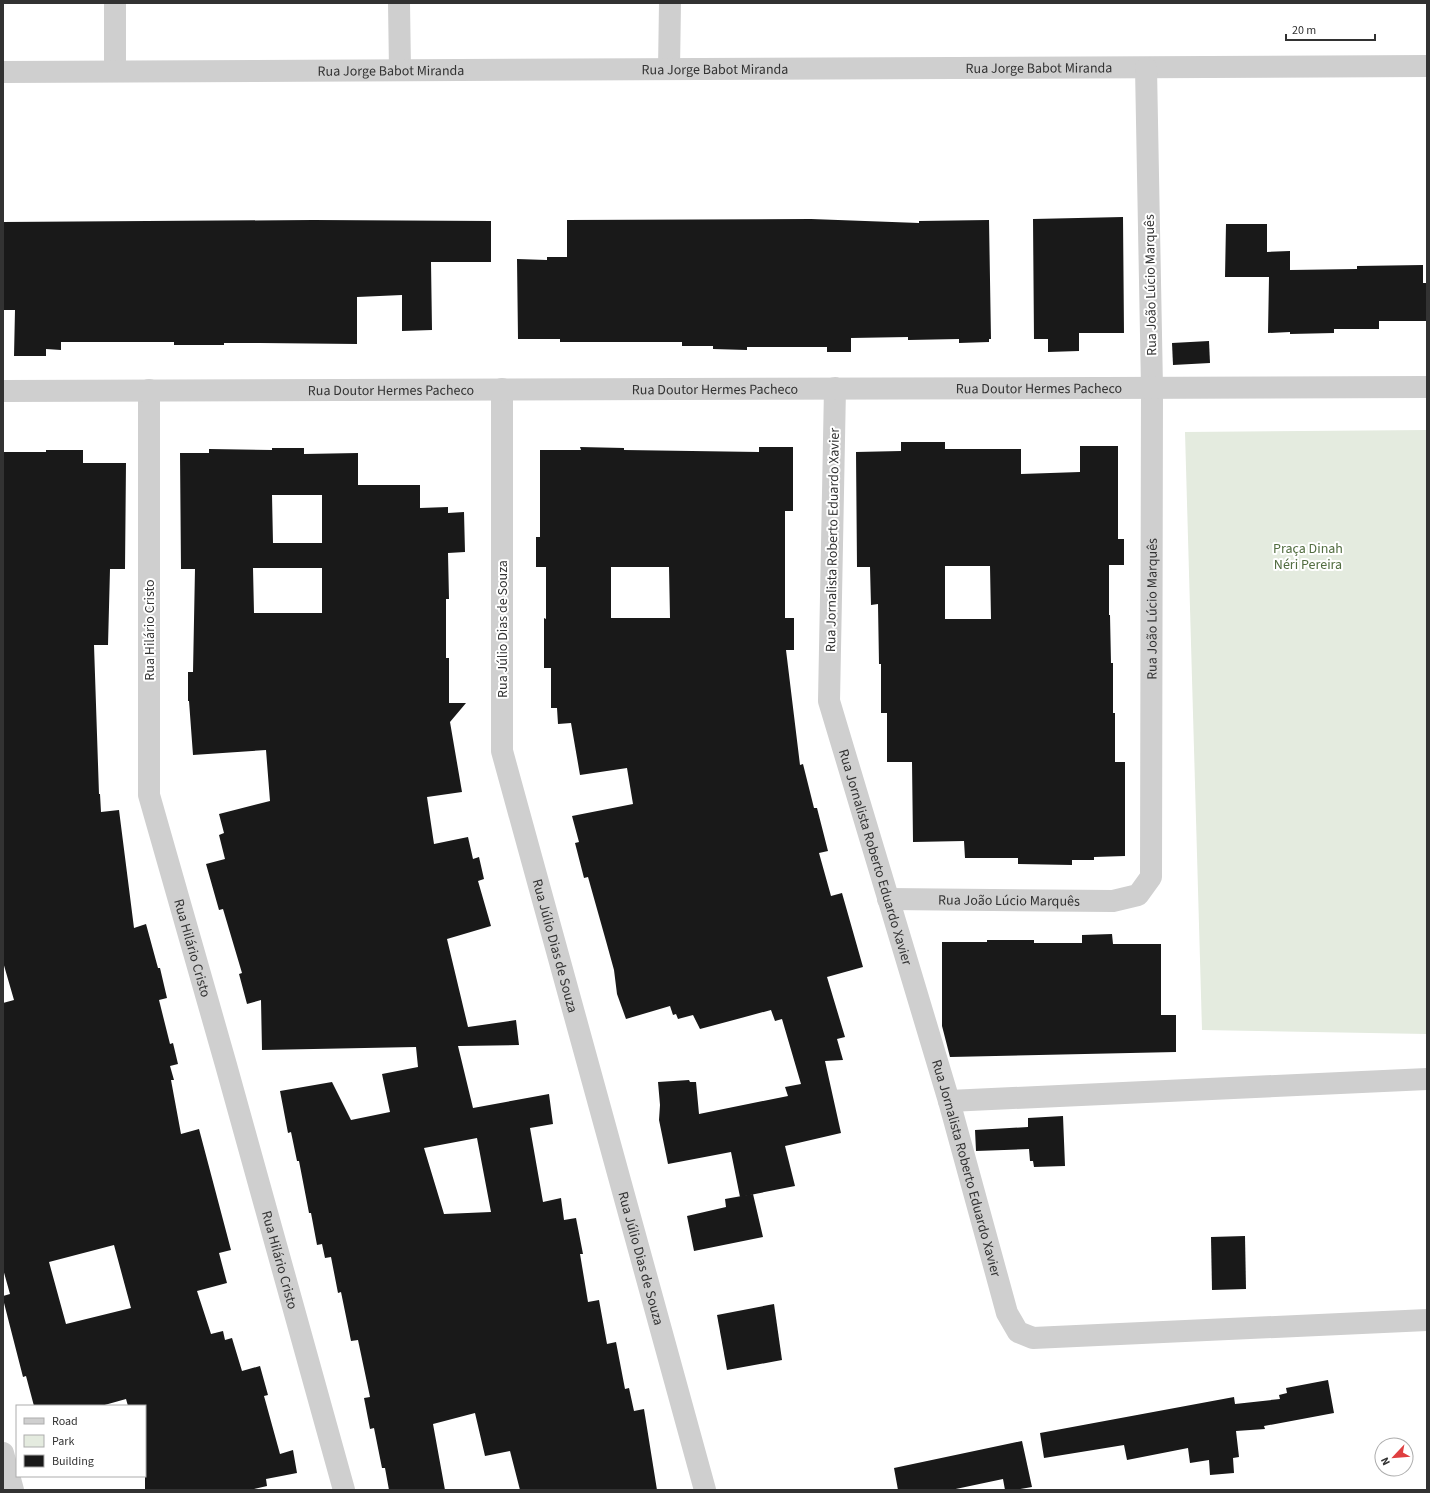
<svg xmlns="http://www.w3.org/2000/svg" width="1430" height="1493" font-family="'Source Sans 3',sans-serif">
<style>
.green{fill:#e4ebdf}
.building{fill:#191919;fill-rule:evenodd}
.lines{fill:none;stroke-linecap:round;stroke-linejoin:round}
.minor{stroke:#cfcfcf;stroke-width:22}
.tertiary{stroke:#cfcfcf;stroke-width:22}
.labels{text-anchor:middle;stroke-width:4;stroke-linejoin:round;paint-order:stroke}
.street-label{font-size:14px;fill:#323232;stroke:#fff}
.park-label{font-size:14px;fill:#526d40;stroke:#fff}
</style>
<rect width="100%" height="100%" fill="#fff"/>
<polygon class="green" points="1427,430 1427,1034 1202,1030 1185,432"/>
<g class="building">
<polygon points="1123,217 1124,333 1079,333 1079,351 1048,352 1048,339 1034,339 1033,219"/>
<polygon points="811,219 919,223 919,221 989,220 991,339 989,339 989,342 959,343 959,339 908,340 908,337 851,338 851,352 827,352 827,347 747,347 747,350 713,349 713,346 682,346 682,342 560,342 560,339 518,339 517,259 547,260 547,257 567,257 567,220"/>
<polygon points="313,220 491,221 491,262 431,262 432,330 402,331 402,295 357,297 357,344 260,343 224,343 224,345 174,345 174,342 61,342 61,350 46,349 46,356 14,356 15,310 3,310 3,222"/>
<polygon points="1226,224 1267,224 1267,252 1290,251 1290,270 1357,269 1357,266 1423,265 1423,283 1427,283 1427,321 1379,321 1379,329 1334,329 1334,333 1290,334 1290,332 1268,333 1269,277 1225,277"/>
<polygon points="1209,341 1210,363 1173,365 1172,343"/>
<path d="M 901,442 L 945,442 L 945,449 L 1021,449 L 1021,474 L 1080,472 L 1080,446 L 1118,446 L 1118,539 L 1124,539 L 1124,565 L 1109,565 L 1109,615 L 1110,615 L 1111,663 L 1113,663 L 1113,713 L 1115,713 L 1115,762 L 1125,762 L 1125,856 L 1094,857 L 1094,860 L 1072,860 L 1072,865 L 1018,864 L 1018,858 L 965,858 L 964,841 L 913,842 L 912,762 L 887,762 L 887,713 L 881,713 L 881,664 L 879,664 L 878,604 L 871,605 L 870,567 L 857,567 L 856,452 L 901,451 ZM 945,566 L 990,566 L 991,619 L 945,619 Z"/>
<path d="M 580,447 L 624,448 L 624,450 L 759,452 L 759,447 L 793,447 L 793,511 L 785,511 L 785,618 L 794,618 L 794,650 L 786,650 L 800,765 L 803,764 L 814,808 L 817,808 L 828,851 L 819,853 L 831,896 L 842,893 L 863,967 L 827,977 L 845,1037 L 837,1039 L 843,1060 L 825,1061 L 841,1133 L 785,1146 L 795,1186 L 740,1197 L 731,1152 L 668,1164 L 659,1120 L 660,1105 L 658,1082 L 689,1080 L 690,1082 L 696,1082 L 699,1114 L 788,1096 L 785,1087 L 801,1084 L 782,1019 L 775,1021 L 771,1010 L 700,1029 L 693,1015 L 678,1019 L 676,1014 L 673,1015 L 670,1006 L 626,1019 L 617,994 L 614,970 L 606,941 L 588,877 L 584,878 L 575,843 L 579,842 L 572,816 L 633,804 L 627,768 L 580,775 L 571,723 L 558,724 L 557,708 L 551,708 L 551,668 L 544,668 L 544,618 L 546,619 L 546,567 L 536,567 L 536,537 L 540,537 L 540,450 L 581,450 ZM 611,567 L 669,567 L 670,618 L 611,618 Z"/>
<path d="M 272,448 L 304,448 L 304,454 L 358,453 L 358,485 L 420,485 L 420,508 L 448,507 L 448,513 L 464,512 L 465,552 L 448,553 L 449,599 L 446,599 L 446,658 L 449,658 L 449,703 L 466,703 L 450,722 L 462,792 L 427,797 L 434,844 L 468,837 L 473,859 L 479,857 L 484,879 L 478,881 L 491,926 L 447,939 L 468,1027 L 516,1020 L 519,1045 L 458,1046 L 473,1108 L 549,1094 L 553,1124 L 530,1128 L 543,1202 L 561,1198 L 564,1220 L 576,1218 L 583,1254 L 580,1254 L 588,1302 L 599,1300 L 607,1344 L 616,1342 L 625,1389 L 629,1388 L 634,1411 L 644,1409 L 657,1490 L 520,1490 L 510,1451 L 485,1456 L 475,1413 L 433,1424 L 445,1490 L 389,1490 L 385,1468 L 382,1468 L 374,1428 L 370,1429 L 364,1398 L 370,1397 L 358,1340 L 351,1341 L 341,1292 L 338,1293 L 331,1257 L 325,1258 L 322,1244 L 317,1245 L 311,1213 L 309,1213 L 299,1161 L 297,1161 L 291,1132 L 288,1133 L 280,1091 L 332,1082 L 351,1120 L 390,1112 L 382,1074 L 418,1067 L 416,1047 L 262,1050 L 261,1000 L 247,1004 L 239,974 L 242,973 L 223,909 L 219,910 L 206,864 L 225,859 L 219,835 L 224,833 L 219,814 L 270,801 L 266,750 L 193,755 L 189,701 L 188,701 L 188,672 L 193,672 L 195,569 L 181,569 L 180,453 L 209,453 L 209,449 L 272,450 ZM 272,495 L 322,495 L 322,543 L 273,543 ZM 253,568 L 322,568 L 322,613 L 254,613 ZM 477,1138 L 491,1212 L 444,1214 L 424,1148 Z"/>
<path d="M 46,450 L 83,450 L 83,463 L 126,463 L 125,569 L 110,569 L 108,645 L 94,645 L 99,794 L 100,794 L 101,812 L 119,810 L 134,928 L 146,924 L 158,968 L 160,968 L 167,998 L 159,1000 L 170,1044 L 173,1043 L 178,1064 L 170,1066 L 174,1080 L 171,1080 L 181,1134 L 199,1129 L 231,1250 L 219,1253 L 227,1283 L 197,1291 L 211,1334 L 223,1331 L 225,1340 L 232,1338 L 242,1371 L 260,1366 L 268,1395 L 264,1396 L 280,1454 L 293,1450 L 297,1473 L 266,1479 L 267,1486 L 250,1490 L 145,1490 L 145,1406 L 128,1406 L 126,1399 L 101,1406 L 34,1406 L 26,1376 L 23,1377 L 3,1299 L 3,1296 L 10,1294 L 3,1269 L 3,1003 L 14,1000 L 3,962 L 3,452 L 46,452 ZM 114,1245 L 131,1308 L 66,1324 L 49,1262 Z"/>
<polygon points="1112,934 1113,944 1161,944 1161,1015 1176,1015 1176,1052 950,1057 942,1026 942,942 987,942 987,940 1034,940 1034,943 1082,943 1082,935"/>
<polygon points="1063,1116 1065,1166 1034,1167 1033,1161 1030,1161 1029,1149 976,1151 975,1130 1028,1127 1028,1118"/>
<polygon points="753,1194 763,1237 694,1251 687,1216 726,1207 725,1199"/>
<polygon points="1245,1236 1246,1289 1212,1290 1211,1237"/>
<polygon points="774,1304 782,1360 727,1370 717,1315"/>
<polygon points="1328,1380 1334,1413 1264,1426 1265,1429 1236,1431 1239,1457 1233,1458 1234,1473 1210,1475 1209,1460 1190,1463 1188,1448 1127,1460 1124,1445 1044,1458 1040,1433 1234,1397 1235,1404 1280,1399 1279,1395 1287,1393 1286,1388"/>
<polygon points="1022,1441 1032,1487 1014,1490 1005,1490 1003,1479 951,1490 898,1490 894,1468"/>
</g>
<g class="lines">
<g class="minor">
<polyline points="399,3 400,70"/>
<polyline points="669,69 670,3"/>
<polyline points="115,71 115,3"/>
<path id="s1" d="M 3,72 L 1427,66"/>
<path id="s2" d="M 835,388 L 829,701 L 949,1101 L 1007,1313 L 1018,1332 L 1033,1338 L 1427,1320"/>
<path id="s3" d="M 502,389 L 502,751 L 705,1490"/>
<path id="s4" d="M 149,390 L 149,795 L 226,1065 L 344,1490"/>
<path id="s5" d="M 888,899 L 1113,901 L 1138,895 L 1151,877 L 1152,388 L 1146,68"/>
<polyline points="949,1101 1427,1079"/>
<polyline points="3,1453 13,1490"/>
</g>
<path class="tertiary" id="s6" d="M 3,391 L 1427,387"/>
</g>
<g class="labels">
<g class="street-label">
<text dy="5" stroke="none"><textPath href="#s1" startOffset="1036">Rua Jorge Babot Miranda</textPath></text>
<text dy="5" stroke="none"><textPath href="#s1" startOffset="712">Rua Jorge Babot Miranda</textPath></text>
<text dy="5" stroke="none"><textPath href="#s1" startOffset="388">Rua Jorge Babot Miranda</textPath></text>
<text transform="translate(1150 285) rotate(-91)" y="5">Rua João Lúcio Marquês</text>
<text dy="5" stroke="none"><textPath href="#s6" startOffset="1036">Rua Doutor Hermes Pacheco</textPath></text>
<text dy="5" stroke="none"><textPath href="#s6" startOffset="712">Rua Doutor Hermes Pacheco</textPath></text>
<text dy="5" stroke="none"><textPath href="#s6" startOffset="388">Rua Doutor Hermes Pacheco</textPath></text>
<text transform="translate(832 540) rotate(-89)" y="5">Rua Jornalista Roberto Eduardo Xavier</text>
<text dy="5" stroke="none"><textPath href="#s5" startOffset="541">Rua João Lúcio Marquês</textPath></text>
<text transform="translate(502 629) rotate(-90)" y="5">Rua Júlio Dias de Souza</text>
<text transform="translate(149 630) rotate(-90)" y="5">Rua Hilário Cristo</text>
<text dy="5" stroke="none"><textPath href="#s2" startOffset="476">Rua Jornalista Roberto Eduardo Xavier</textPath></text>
<text dy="5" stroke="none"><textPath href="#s5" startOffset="121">Rua João Lúcio Marquês</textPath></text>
<text dy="5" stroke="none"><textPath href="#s3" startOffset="564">Rua Júlio Dias de Souza</textPath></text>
<text dy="5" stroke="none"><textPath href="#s4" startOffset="564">Rua Hilário Cristo</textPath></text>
<text dy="5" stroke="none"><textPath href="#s2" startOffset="800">Rua Jornalista Roberto Eduardo Xavier</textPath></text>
<text dy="5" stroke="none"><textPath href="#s4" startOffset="888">Rua Hilário Cristo</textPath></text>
<text dy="5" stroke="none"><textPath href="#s3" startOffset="888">Rua Júlio Dias de Souza</textPath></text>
</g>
<g class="park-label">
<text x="1308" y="553">Praça Dinah<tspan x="1308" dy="16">Néri Pereira</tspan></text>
</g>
</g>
<rect width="1430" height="1493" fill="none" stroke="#323232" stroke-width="8"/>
<rect x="16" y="1405" width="130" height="72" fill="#ffffff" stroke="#adadad"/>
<rect x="24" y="1418" width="20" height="6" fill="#cfcfcf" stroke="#adadad"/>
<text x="52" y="1425" font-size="12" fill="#323232">Road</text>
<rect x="24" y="1435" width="20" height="12" fill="#e4ebdf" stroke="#adadad"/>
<text x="52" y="1445" font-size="12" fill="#323232">Park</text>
<rect x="24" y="1455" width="20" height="12" fill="#191919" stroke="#adadad"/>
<text x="52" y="1465" font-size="12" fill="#323232">Building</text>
<g transform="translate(1394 1457) rotate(244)"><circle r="19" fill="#ffffff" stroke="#adadad"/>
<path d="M0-3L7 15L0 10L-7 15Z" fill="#df3f40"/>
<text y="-6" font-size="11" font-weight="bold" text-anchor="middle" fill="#323232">N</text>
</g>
<path d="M1286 34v6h89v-6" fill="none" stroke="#323232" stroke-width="2"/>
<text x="1292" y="34" font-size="12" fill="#323232" stroke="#ffffff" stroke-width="3" paint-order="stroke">20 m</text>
</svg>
